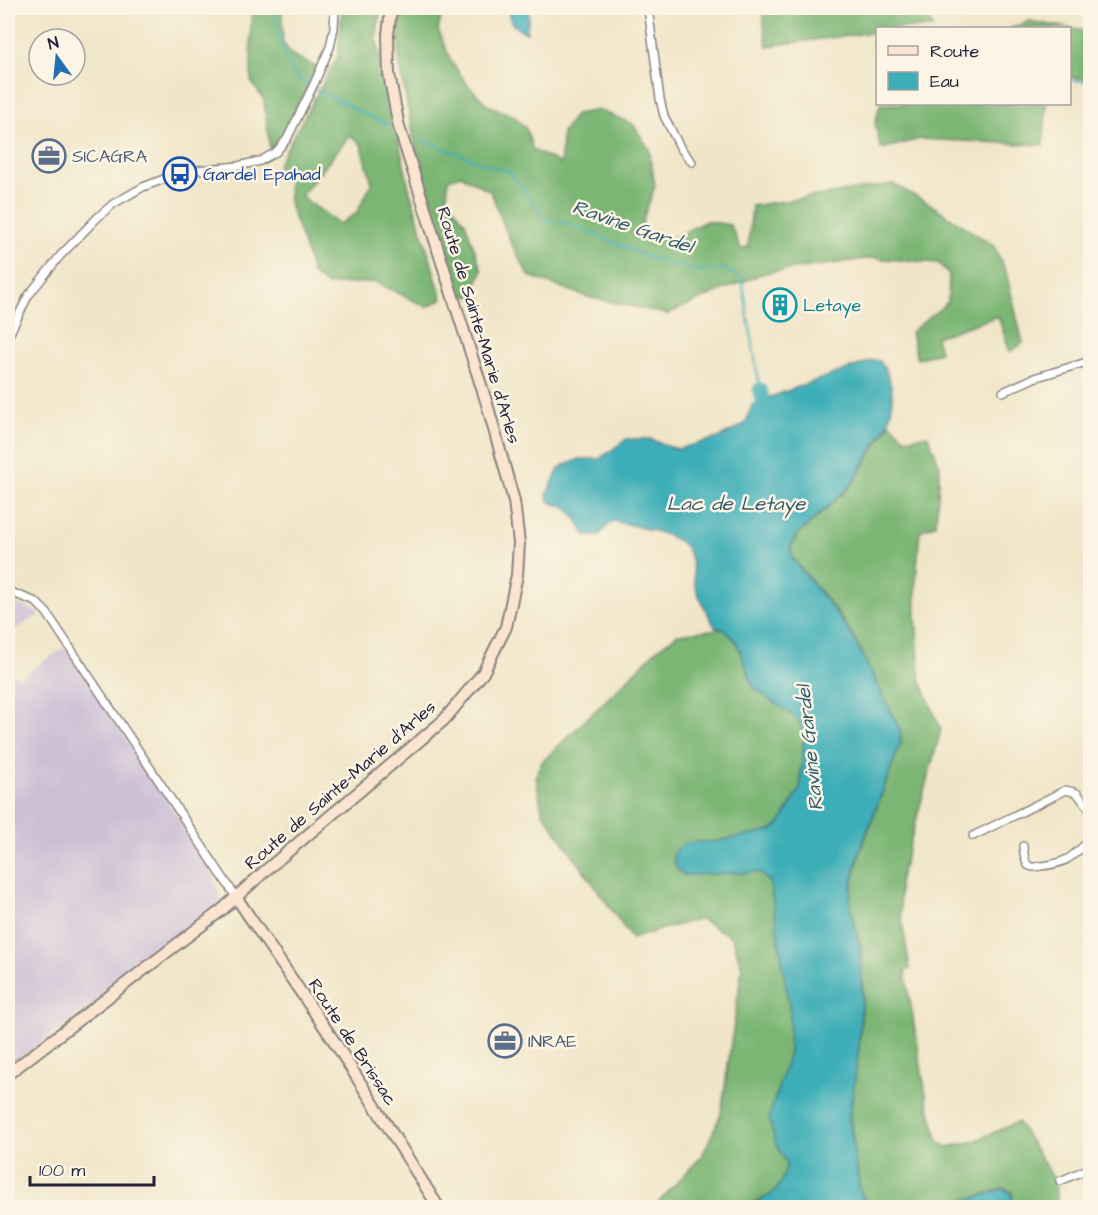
<svg xmlns="http://www.w3.org/2000/svg" width="1098" height="1215" font-family="'Architects Daughter',sans-serif">
<style>
.industrial{fill:#cbbfd5}
.forest{fill:#7bb674;stroke:#4e6c58;stroke-width:1.5;fill-rule:evenodd}
.water{fill:#3daeb7;stroke:#306879;stroke-width:1.5}
.lines{fill:none;stroke-linecap:round;stroke-linejoin:round}
.stream{stroke:#3daeb7;stroke-width:2}
.river{stroke:#3daeb7;stroke-width:15}
.minor-casing{stroke:#898481;stroke-width:10}
.secondary-casing{stroke:#898481;stroke-width:14}
.minor{stroke:#fff;stroke-width:7}
.secondary{stroke:#fce5d0;stroke-width:10}
.labels{text-anchor:middle;stroke-width:5;stroke-linejoin:round;paint-order:stroke}
.service-label{font-size:18px;fill:#4e5e75;stroke:#fcf5e5;text-anchor:start}
.transit-label{font-size:18px;fill:#164399;stroke:#fcf5e5;text-anchor:start}
.culture-label{font-size:18px;fill:#0d838f;stroke:#fcf5e5;text-anchor:start}
.street-label{font-size:18px;fill:#22223b;stroke:#fcf5e5}
.water-label{font-size:20px;font-style:italic;fill:#2d5a6d;stroke:#fcf5e5}
</style>
<rect width="100%" height="100%" fill="#fcf5e5"/>
<filter id="ink" filterUnits="userSpaceOnUse"><feTurbulence type="fractalNoise" baseFrequency=".0167" numOctaves="2"/><feDisplacementMap in="SourceGraphic" scale="12" xChannelSelector="R" yChannelSelector="G"/><feConvolveMatrix kernelMatrix="1 2 1 2 8 2 1 2 1" color-interpolation-filters="sRGB"/></filter>
<filter id="wash" filterUnits="userSpaceOnUse"><feTurbulence type="fractalNoise" baseFrequency=".008" numOctaves="4" result="noise"/><feDisplacementMap in="SourceGraphic" scale="24" xChannelSelector="R" yChannelSelector="G"/><feGaussianBlur stdDeviation="1.35" result="paint"/><feColorMatrix in="noise" values="0 0 0 0 0 0 0 0 0 0 0 0 0 0 0 0 0 1.4 0 .05"/><feComposite in="paint" operator="in"/></filter>
<g filter="url(#wash)">
<rect width="100%" height="100%" fill="#f0e5c7"/>
<g class="industrial">
<polygon points="8,599 40,614 8,634"/>
<polygon points="65,647 211,867 222,902 113,990 8,1068 8,665 15,675 20,677"/>
</g>
<g class="forest">
<polygon points="251,8 282,8 283,43 292,55 317,67 283,137 276,147 270,150 264,100 251,81"/>
<path d="M 342,8 L 381,8 L 376,37 L 409,188 L 442,299 L 427,307 L 375,282 L 326,285 L 312,274 L 307,254 L 289,203 L 288,178 L 277,166 L 338,56 ZM 350,135 L 361,144 L 372,183 L 356,214 L 339,224 L 301,196 Z"/>
<polygon points="403,8 443,8 438,30 452,63 467,84 487,105 514,116 526,129 533,150 561,164 562,133 576,114 599,110 633,124 649,149 655,186 642,222 648,237 673,238 706,221 730,225 741,249 748,247 752,206 893,184 928,203 994,246 1006,272 1023,343 1010,352 998,316 936,337 940,352 917,359 911,332 948,302 949,274 938,263 873,258 764,273 722,290 667,314 587,297 529,276 510,241 491,192 461,175 448,179 447,199 465,222 482,271 471,297 460,295 416,149 399,62 399,25"/>
<polygon points="762,8 924,8 933,28 878,28 877,35 875,32 767,46"/>
<polygon points="1030,21 1090,32 1090,79 1070,77 1070,28 1011,28"/>
<polygon points="880,104 1047,104 1043,145 920,139 881,149 875,124"/>
<polygon points="890,423 906,439 928,435 940,466 936,524 920,531 916,579 916,616 920,679 941,730 899,882 901,915 910,969 905,971 927,1101 939,1142 947,1147 975,1141 1018,1122 1057,1184 1057,1199 1059,1207 1014,1207 1012,1192 1004,1188 944,1207 870,1207 860,1191 850,1117 858,1057 863,996 861,947 852,913 850,899 853,883 860,853 901,743 900,730 854,637 836,611 792,557 791,548 797,536 852,485"/>
<polygon points="720,629 725,630 731,636 737,643 754,688 799,720 804,735 800,789 779,825 771,831 712,842 694,842 684,875 759,872 770,882 790,1012 789,1053 769,1118 776,1144 787,1164 783,1182 770,1196 739,1207 654,1207 702,1156 721,1114 742,968 732,937 700,919 655,931 632,939 542,811 536,777 542,762 627,680 655,651 678,634"/>
</g>
<g class="water">
<path d="M 508,8 L 528,8 C 532,16 525,24 527,33 C 514,28 508,22 508,8 Z"/>
<path d="M 873,360 L 880,361 C 894,380 895,402 888,424 L 851,485 L 796,536 L 790,548 L 792,558 L 835,612 L 853,637 L 900,730 L 901,742 L 859,853 L 852,883 L 850,899 L 851,913 L 860,947 L 862,996 L 858,1057 L 849,1117 L 860,1192 L 869,1207 L 739,1207 C 769,1197 779,1198 787,1164 L 776,1144 L 769,1118 L 789,1053 L 790,1012 L 770,882 L 759,872 L 684,875 C 674,868 673,863 674,852 L 683,844 L 694,842 L 712,842 L 771,831 L 779,825 L 800,789 L 804,735 L 799,720 L 754,688 L 737,643 L 731,636 L 725,630 L 715,627 C 708,613 699,600 695,585 C 693,573 693,559 687,549 C 678,534 631,525 614,521 C 606,524 605,531 598,536 L 586,536 C 578,521 571,505 553,504 L 548,500 L 547,494 L 558,471 L 562,466 L 580,459 L 599,459 L 627,439 L 650,439 L 667,446 L 678,449 L 718,438 L 738,428 L 746,422 L 752,405 L 762,400 Z"/>
<polygon points="1003,1189 1011,1193 1013,1207 946,1207"/>
</g>
<g class="lines">
<g class="stream">
<path d="M 276,8 C 275,28 284,62 297,77 C 307,87 321,92 333,98 C 351,107 369,116 387,124"/>
<polyline points="1070,80 1090,82"/>
<polyline points="423,140 490,166 510,172 547,221 570,224 651,258 700,271 725,269 742,279 760,390"/>
</g>
<polyline class="river" points="758,420 762,400 760,390"/>
</g>
</g>
<g filter="url(#ink)">
<g class="lines">
<defs>
<g id="minor">
<polyline points="648,8 660,99 664,116 681,149 692,162"/>
<polyline points="8,337 28,296 60,256 98,217 113,204 143,187 164,179 198,170 238,166 260,161 276,152 287,139 314,84 330,47 334,28 335,8"/>
<polyline points="1003,392 1034,378 1090,361"/>
<polyline points="8,591 36,602 47,613 236,897"/>
<polyline points="973,836 1066,790 1077,793 1090,810"/>
<path d="M 1023,846 C 1024,852 1024,861 1028,865 C 1031,868 1037,867 1041,866 C 1068,863 1071,857 1090,840"/>
<polyline points="1060,1181 1090,1168"/>
</g>
<g id="secondary">
<polyline points="236,897 334,1041 439,1208"/>
<polyline points="8,1074 223,909 265,871 444,720 483,673 506,627 517,575 519,543 514,501 487,404 399,127 389,74 388,35 391,8"/>
</g>
</defs>
<use href="#minor" class="minor-casing"/>
<use href="#secondary" class="secondary-casing"/>
<use href="#minor" class="minor"/>
<use href="#secondary" class="secondary"/>
</g>
</g>
<defs>
<symbol id="office-ring" viewBox="-11 -11 22 22"><circle r="9.5" fill="#fcf5e5" stroke="#5c6f8a" stroke-width="1.5"/><path d="M-6-3h4V-5.5h4V-3h4V5H-6ZM-1-4.5V-3h2v-1.5ZM-6 0V1H6V0Z" fill="#5c6f8a"/></symbol>
<symbol id="bus-ring" viewBox="-11 -11 22 22"><circle r="9.5" fill="#fcf5e5" stroke="#1a4fb4" stroke-width="1.5"/><path d="M-5-6H5V4H4V6H2V4H-2V6H-4V4H-5ZM-3.5-4V0h7V-4ZM-3.5 1.2v1.5H-2V1.2ZM2 1.2v1.5H3.5V1.2Z" fill="#1a4fb4"/></symbol>
<symbol id="building-ring" viewBox="-11 -11 22 22"><circle r="9.5" fill="#fcf5e5" stroke="#0f9aa8" stroke-width="1.5"/><path d="M-4-6H4V6H1V3H-1V6H-4ZM-2.5-4.3h1.7v1.8h-1.7ZM.8-4.3h1.7v1.8H.8ZM-2.5-1h1.7V.8h-1.7ZM.8-1h1.7V.8H.8Z" fill="#0f9aa8"/></symbol>
</defs>
<g fill-rule="evenodd">
<use href="#office-ring" x="30" y="137" width="38" height="38"/>
<use href="#bus-ring" x="161" y="155" width="38" height="38"/>
<use href="#building-ring" x="761" y="286" width="38" height="38"/>
<use href="#office-ring" x="486" y="1022" width="38" height="38"/>
</g>
<g class="labels">
<g class="service-label">
<text x="72" y="162">SICAGRA</text>
<text x="528" y="1047">INRAE</text>
</g>
<g class="transit-label">
<text x="203" y="180">Gardel Epahad</text>
</g>
<g class="culture-label">
<text x="803" y="311">Letaye</text>
</g>
<g class="street-label">
<text transform="translate(479 325) rotate(73)" y="6">Route de Sainte-Marie d'Arles</text>
<text transform="translate(340 785) rotate(-41)" y="6">Route de Sainte-Marie d'Arles</text>
<text transform="translate(353 1042) rotate(57)" y="6">Route de Brissac</text>
</g>
<g class="water-label">
<text transform="translate(633 226) rotate(19)" y="7">Ravine Gardel</text>
<text x="736" y="510">Lac de Letaye</text>
<text transform="translate(809 748) rotate(-96)" y="7">Ravine Gardel</text>
</g>
</g>
<rect width="1098" height="1215" fill="none" stroke="#fcf5e5" stroke-width="30"/>
<rect x="876" y="27" width="195" height="78" fill="#fcf5e5" stroke="#a5a1a1" stroke-width="1.5"/>
<rect x="888" y="46" width="30" height="9" fill="#fce5d0" stroke="#a5a1a1" stroke-width="1.5"/>
<text x="930" y="57" font-size="18" fill="#22223b">Route</text>
<rect x="888" y="72" width="30" height="18" fill="#3daeb7" stroke="#a5a1a1" stroke-width="1.5"/>
<text x="930" y="87" font-size="18" fill="#22223b">Eau</text>
<g transform="translate(57 57) rotate(345)"><circle r="28" fill="#fcf5e5" stroke="#a5a1a1" stroke-width="1.5"/>
<path d="M0-4.5L10 22L0 15L-10 22Z" fill="#1f6fb2"/>
<text y="-9" font-size="16" font-weight="bold" text-anchor="middle" fill="#22223b">N</text>
</g>
<path d="M30 1176v9h124v-9" fill="none" stroke="#22223b" stroke-width="3"/>
<text x="39" y="1176" font-size="18" fill="#22223b" stroke="#fcf5e5" stroke-width="4.5" paint-order="stroke">100 m</text>
</svg>
